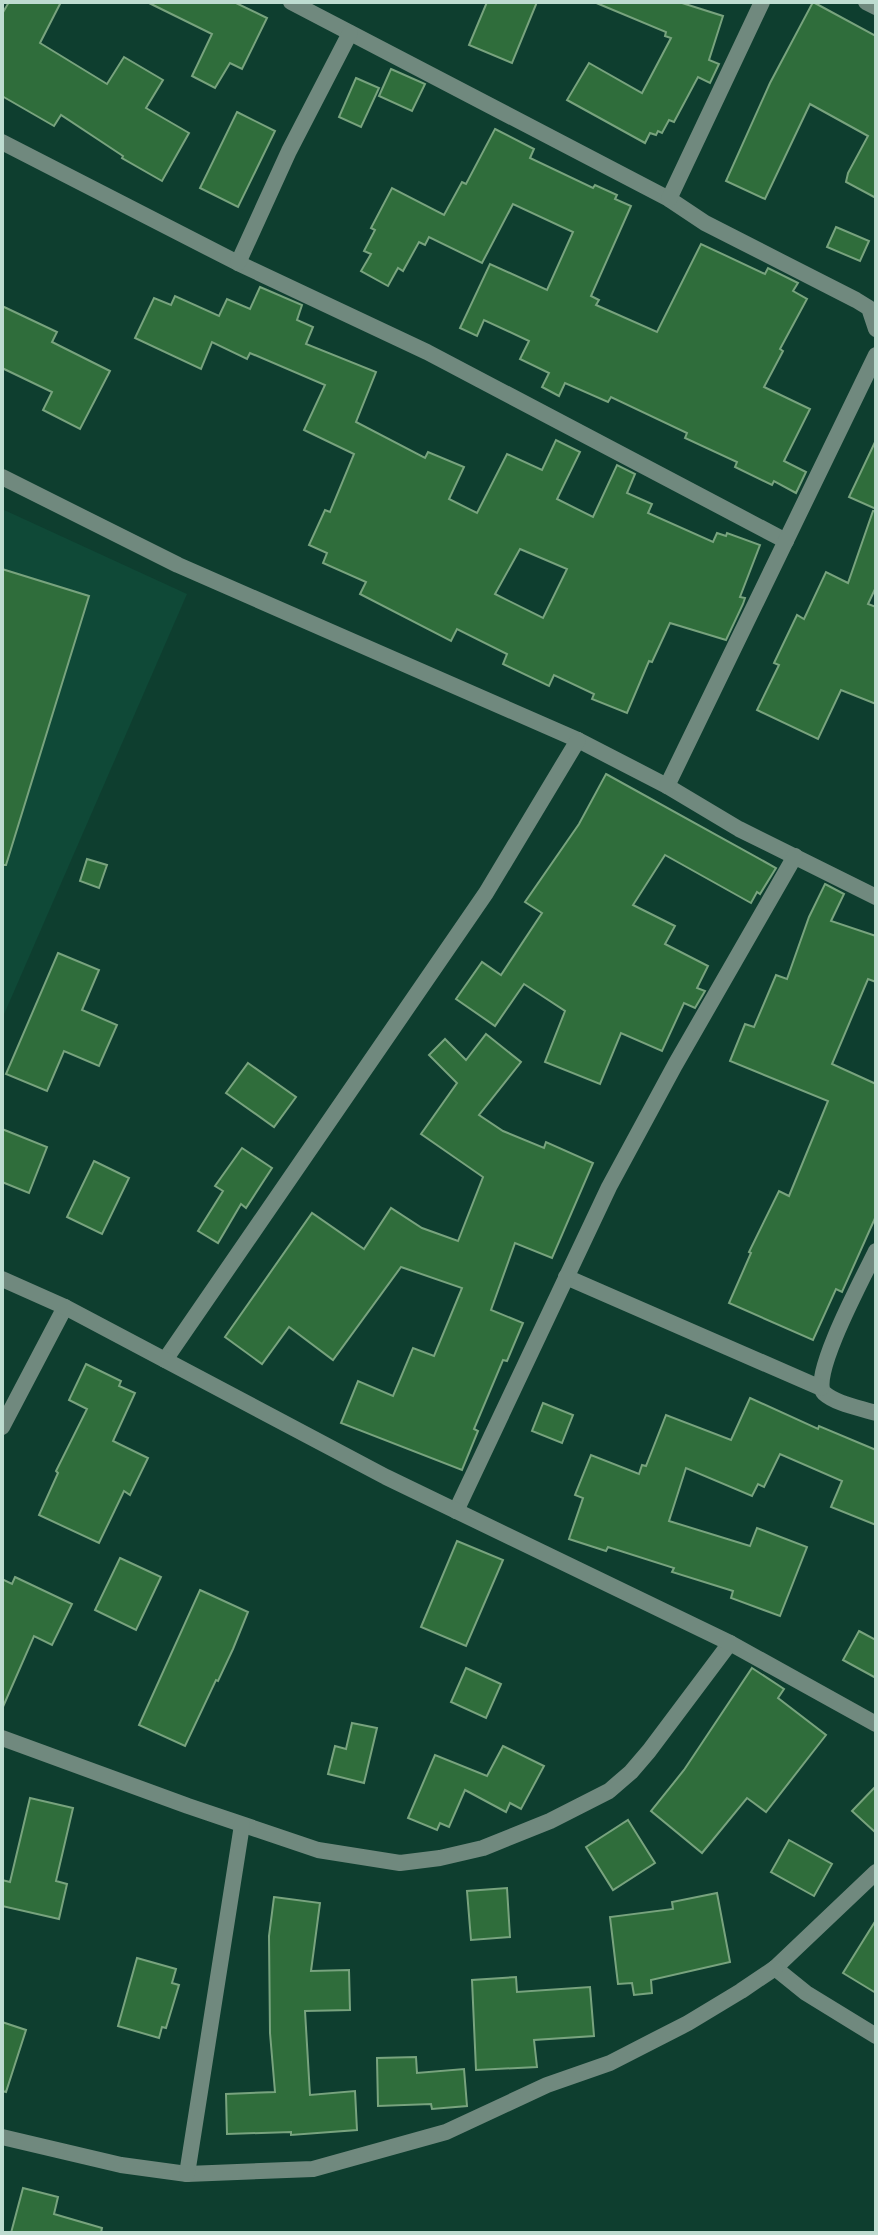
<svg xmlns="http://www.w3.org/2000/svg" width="878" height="2235" font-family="'Golos Text',sans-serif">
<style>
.built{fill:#0f4937}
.building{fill:#2f6d3b;stroke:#78a37e;stroke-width:2;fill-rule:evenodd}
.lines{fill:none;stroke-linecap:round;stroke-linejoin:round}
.minor{stroke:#70897e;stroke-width:16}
.tertiary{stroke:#70897e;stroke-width:16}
</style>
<rect width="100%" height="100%" fill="#0e3e2f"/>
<polygon class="built" points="2,509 187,594 2,1019"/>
<g class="building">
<polygon points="9,2 61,2 40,43 107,84 124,57 163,80 146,108 189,133 162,181 122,158 123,156 61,115 54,126 2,96 2,14"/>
<polygon points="147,2 234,2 267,18 242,69 230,63 215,88 192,76 212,34"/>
<polygon points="487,2 537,2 512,63 469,45"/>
<polygon points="594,2 679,2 723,16 709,60 719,64 710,83 698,77 674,122 669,120 662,133 658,131 656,135 650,133 645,143 567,100 589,63 642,93 671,38 665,36 666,32"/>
<polygon points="813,2 876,36 876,198 846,182 848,173 868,136 810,104 765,199 726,181 770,83"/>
<polygon points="391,69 425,84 412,111 379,96"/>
<polygon points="356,78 379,88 361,127 339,117"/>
<polygon points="237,112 275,131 238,207 200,188"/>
<polygon points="495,129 534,149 530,158 593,188 595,185 617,195 615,199 631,206 591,296 599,300 596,305 657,332 701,244 765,274 768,268 798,283 793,291 807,299 780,349 783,351 764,387 810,409 784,461 806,472 796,493 774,481 772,485 735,467 737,462 685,438 687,433 611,397 608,402 565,383 559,396 542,387 549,373 520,359 529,341 484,320 477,336 460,328 490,264 547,290 573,232 513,204 482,263 429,237 425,245 419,242 403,271 398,268 388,286 361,271 371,254 364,251 375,230 371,228 392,188 444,215 462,182 466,184"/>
<polygon points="836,227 869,241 860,261 827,247"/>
<path d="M 260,287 L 302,305 L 297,320 L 313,327 L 306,344 L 376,372 L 356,422 L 425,458 L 428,452 L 464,467 L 449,499 L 477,513 L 507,454 L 542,470 L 556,440 L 580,452 L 557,499 L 593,517 L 617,465 L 635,474 L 627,493 L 652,504 L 648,513 L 713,542 L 717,533 L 726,536 L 727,533 L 760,545 L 740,597 L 745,598 L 743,604 L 726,640 L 670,623 L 652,662 L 649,661 L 627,713 L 592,699 L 594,694 L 554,675 L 549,686 L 503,664 L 507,654 L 457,629 L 451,641 L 360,594 L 366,582 L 323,563 L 327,553 L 309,545 L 325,510 L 330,512 L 354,454 L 304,430 L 325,385 L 250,353 L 247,359 L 212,342 L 201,369 L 135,338 L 154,298 L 171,305 L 175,296 L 219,316 L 227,299 L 250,309 ZM 520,549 L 567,569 L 543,618 L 495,594 Z"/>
<polygon points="2,306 57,332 52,342 110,371 80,429 43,410 52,392 2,368"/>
<polygon points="876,440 876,509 849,497"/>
<polygon points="873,511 876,511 876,587 868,604 876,607 876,704 841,690 818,739 757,710 779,665 774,663 797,615 804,619 826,572 848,583"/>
<polygon points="2,569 89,596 6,865 2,865"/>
<polygon points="606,774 776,868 760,894 757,892 751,903 665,855 633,905 675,926 665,944 708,966 697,988 705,991 695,1008 684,1003 662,1051 621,1033 600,1084 545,1062 565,1011 524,984 495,1026 456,999 482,962 501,975 542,913 525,902 579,824"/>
<polygon points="87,859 107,865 99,888 80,881"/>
<polygon points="825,884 844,894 831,921 876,936 876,982 868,979 832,1064 876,1084 876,1216 842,1292 836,1289 813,1340 729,1303 751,1253 749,1252 779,1191 789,1196 828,1101 730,1061 745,1024 754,1027 776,975 787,979 809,917"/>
<polygon points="58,953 99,970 82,1010 117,1025 99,1066 64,1051 47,1091 6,1074"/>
<polygon points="486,1034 521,1062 479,1115 503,1131 544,1148 546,1142 593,1163 552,1258 515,1243 491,1310 523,1323 507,1361 503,1360 474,1429 478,1431 462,1470 341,1423 358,1381 393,1396 413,1348 434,1356 462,1288 401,1267 333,1360 289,1327 262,1364 225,1337 312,1213 364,1249 391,1208 422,1228 458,1241 483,1177 421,1134 457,1083 429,1055 445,1039 466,1060"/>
<polygon points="248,1063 296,1097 274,1127 226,1093"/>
<polygon points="2,1129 47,1147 29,1193 2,1182"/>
<polygon points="242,1148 272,1168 246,1208 241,1204 218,1243 198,1231 223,1191 215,1186"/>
<polygon points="94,1161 129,1178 102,1234 67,1217"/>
<polygon points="86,1364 121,1381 119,1386 135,1393 113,1441 148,1458 130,1495 124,1491 99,1543 39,1515 58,1473 56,1471 87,1409 69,1400"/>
<polygon points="750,1398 818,1429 819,1426 876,1450 876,1525 831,1507 842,1481 780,1454 764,1487 758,1484 752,1496 686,1468 669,1521 750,1546 757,1528 807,1547 780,1616 731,1598 733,1591 672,1572 674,1568 608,1547 606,1551 569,1539 583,1498 575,1495 591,1455 639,1474 642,1465 646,1466 666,1415 731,1440"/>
<polygon points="543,1403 573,1415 562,1443 532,1431"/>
<polygon points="457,1541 503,1560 466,1646 421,1627"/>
<polygon points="120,1558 161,1577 136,1630 95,1610"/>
<polygon points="15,1577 72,1604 52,1645 34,1636 2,1709 2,1579 12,1584"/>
<polygon points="200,1590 248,1612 233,1649 218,1681 216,1680 185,1746 139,1725"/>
<polygon points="859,1631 876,1640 876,1678 843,1660"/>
<polygon points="466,1668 501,1684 486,1718 451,1702"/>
<polygon points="752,1668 784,1689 778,1698 826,1735 766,1812 747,1798 702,1853 651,1811 684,1770"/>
<polygon points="352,1723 377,1728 364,1783 328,1774 335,1746 346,1749"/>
<polygon points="503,1746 544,1766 521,1809 510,1803 506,1812 465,1790 449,1827 440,1823 437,1830 408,1818 435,1755 487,1776"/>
<polygon points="876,1786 876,1833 852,1811"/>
<polygon points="30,1798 73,1808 56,1881 67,1884 59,1919 2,1906 2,1880 10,1882"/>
<polygon points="628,1820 655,1863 613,1890 586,1847"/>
<polygon points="789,1840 832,1864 814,1896 771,1872"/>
<polygon points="507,1888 510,1937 471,1940 467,1891"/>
<polygon points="717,1893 730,1962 651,1980 652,1993 634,1995 632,1983 618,1984 610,1917 673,1909 672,1902"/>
<polygon points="274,1897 320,1903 311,1971 349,1970 350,2010 305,2011 310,2095 355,2091 357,2130 291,2135 291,2132 227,2134 226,2094 275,2092 270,2033 269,1936"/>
<polygon points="876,1920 876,1993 843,1973"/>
<polygon points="137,1958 176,1969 172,1983 179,1985 166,2028 162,2027 159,2038 118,2026"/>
<polygon points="516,1977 517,1992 590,1987 594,2036 534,2040 537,2067 476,2070 472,1980"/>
<polygon points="2,2022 26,2030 6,2092 2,2091"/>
<polygon points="416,2057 417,2073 464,2069 467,2106 432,2109 431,2104 378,2106 377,2058"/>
<polygon points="23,2188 58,2197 54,2214 102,2228 101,2233 11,2233"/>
</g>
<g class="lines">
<g class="minor">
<polyline points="291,2 669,199 705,223 856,300 869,308 876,329"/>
<polyline points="866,2 876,7"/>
<polyline points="2,142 238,263 427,352 786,541"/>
<polyline points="669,199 762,2"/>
<polyline points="238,263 289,151 350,33"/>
<polyline points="2,477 178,565 578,740 667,786 739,829 876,897"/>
<polyline points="667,786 876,355"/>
<path d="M 876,1251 C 866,1272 809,1377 824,1393 C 836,1404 861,1408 876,1413"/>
<polyline points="566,1277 821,1388"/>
<polyline points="165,1360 486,893 578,740"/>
<polyline points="2,1427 65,1307"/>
<polyline points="456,1511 609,1187 675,1065 795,856"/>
<polyline points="2,1738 188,1806 318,1850 400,1863 440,1858 483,1848 550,1821 609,1791 631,1772 649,1751 730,1643"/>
<polyline points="876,1872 775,1968 806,1993 876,2036"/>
<polyline points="2,2137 121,2165 187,2174 313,2169 446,2132 547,2085 610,2063 688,2023 741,1991 775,1968"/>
<polyline points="187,2174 242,1825"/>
</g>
<polyline class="tertiary" points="2,1279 65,1307 386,1477 730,1643 876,1724"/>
</g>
<rect width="878" height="2235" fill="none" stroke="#bedcd0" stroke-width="8"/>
</svg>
